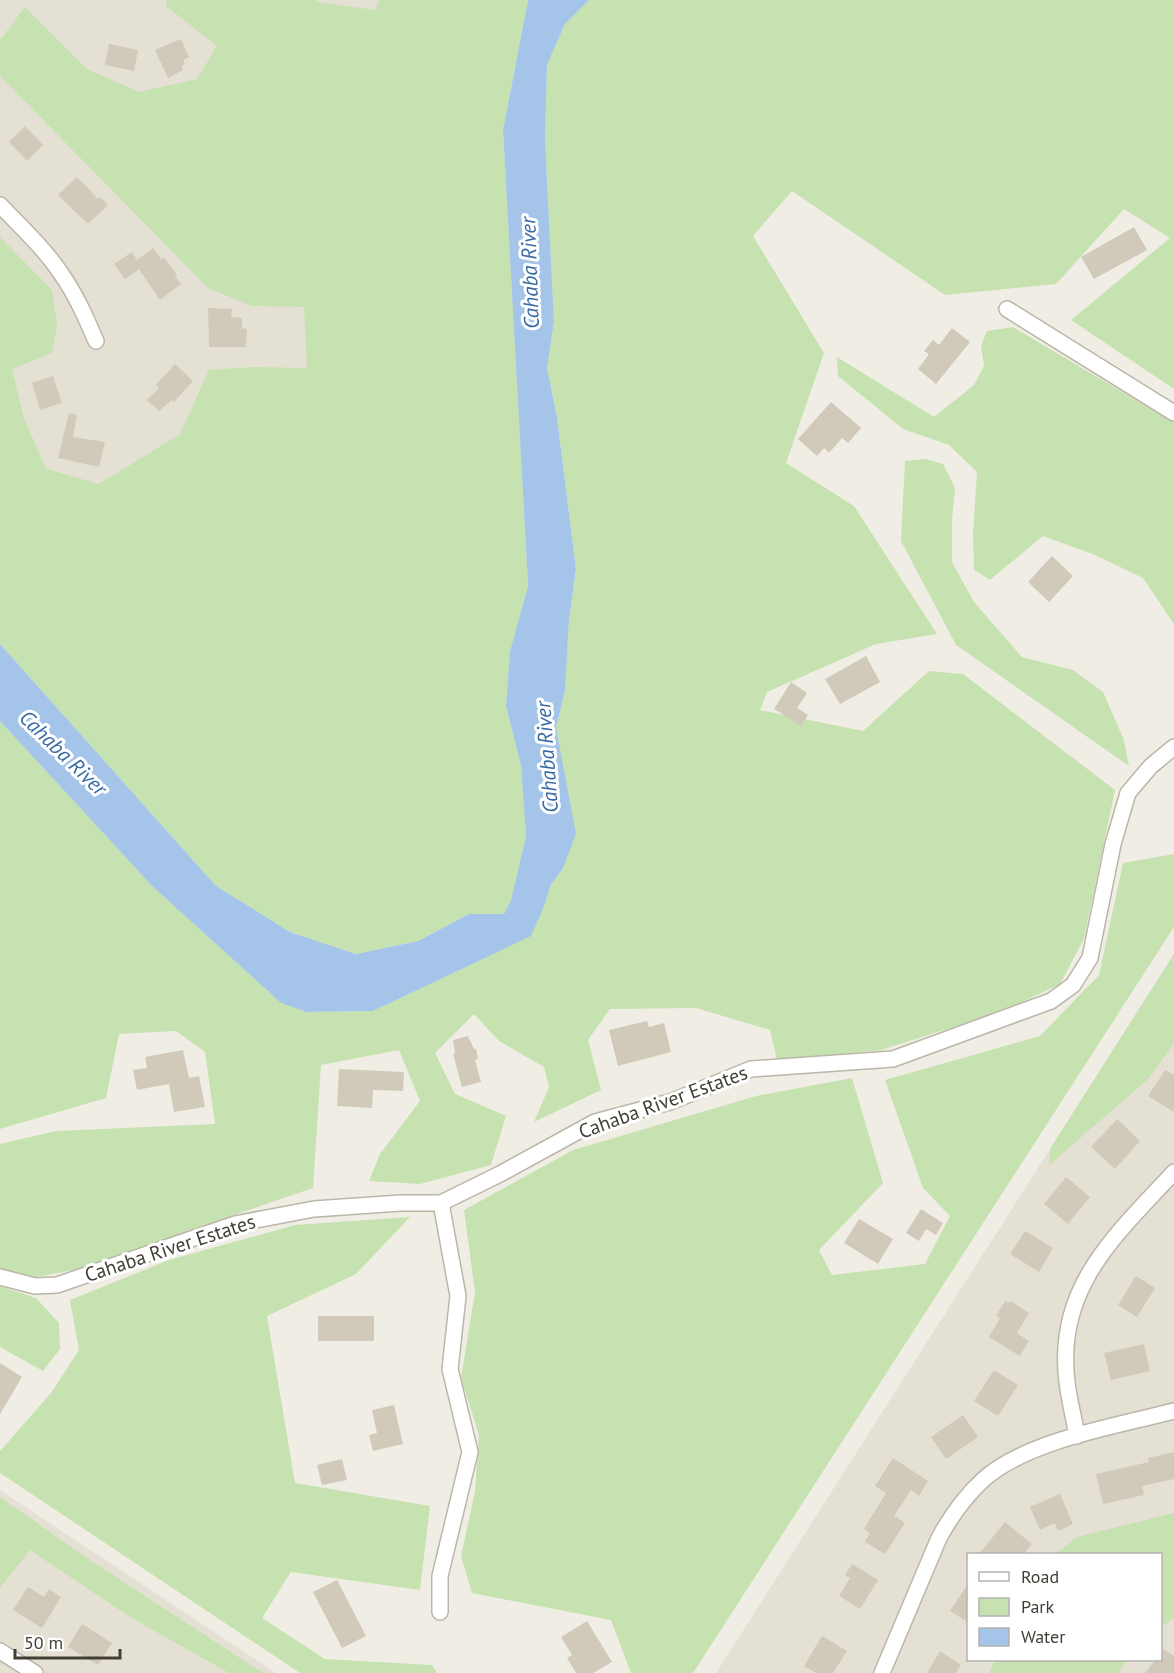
<svg xmlns="http://www.w3.org/2000/svg" width="1174" height="1673" font-family="'PT Sans',sans-serif">
<style>
.residential{fill:#e4e0d3;fill-rule:evenodd}
.green{fill:#c6e2b0}
.water{fill:#a4c5e9}
.building{fill:#d1cabb}
.lines{fill:none;stroke-linecap:round;stroke-linejoin:round}
.street-casing{stroke:#bbb6a8;stroke-width:18}
.street{stroke:#fff;stroke-width:15}
.labels{text-anchor:middle;stroke-width:6;stroke-linejoin:round;paint-order:stroke}
.street-label{font-size:20px;fill:#423e35;stroke:#fff}
.water-label{font-size:21px;font-style:italic;fill:#386aa4;stroke:#fff}
</style>
<rect width="100%" height="100%" fill="#f0eee4"/>
<g class="residential">
<polygon points="0,0 518,0 379,464 0,520"/>
<path d="M 1174,954 L 1174,1673 L 716,1673 L 1050,1149 ZM 968,1554 L 1160,1554 L 1160,1660 L 968,1660 Z"/>
<polygon points="0,1490 276,1673 0,1673"/>
</g>
<g class="green">
<polygon points="167,0 317,0 317,2 375,10 379,0 528,0 503,130 528,586 510,651 506,706 521,766 526,836 511,900 504,914 469,914 418,941 356,954 290,932 216,886 0,644 0,237 52,290 57,325 52,353 12,369 24,418 46,469 99,484 180,434 209,370 254,367 307,368 304,307 252,306 208,288 0,76 0,40 25,7 87,69 139,92 197,79 217,46 166,6"/>
<polygon points="589,0 1174,0 1174,389 1071,320 1170,238 1124,209 1056,284 945,295 792,191 753,236 824,353 786,463 854,506 937,634 876,644 767,692 760,710 863,731 929,671 963,674 1115,790 1084,939 1060,984 1001,1012 881,1050 777,1060 770,1030 696,1008 610,1009 588,1040 601,1090 534,1122 549,1087 544,1067 499,1041 474,1014 435,1053 455,1094 506,1116 491,1165 420,1184 369,1181 380,1154 420,1101 399,1050 321,1065 313,1188 74,1270 31,1278 0,1269 0,1144 56,1131 215,1124 205,1052 176,1031 119,1034 106,1098 0,1129 0,721 152,886 281,1003 306,1012 373,1011 530,936 543,909 551,885 563,868 564,778 556,728 565,691 569,620 576,569 557,417 547,368 554,322 545,139 547,65 565,24"/>
<polygon points="1013,327 1174,423 1174,624 1143,578 1095,555 1043,536 990,580 974,570 973,533 977,472 949,445 903,429 838,376 837,357 934,417 974,385 984,366 981,346 987,331"/>
<polygon points="926,459 943,464 955,488 952,519 952,562 974,602 1022,657 1073,670 1103,692 1124,740 1129,766 956,645 901,541 905,461"/>
<polygon points="1174,854 1174,927 693,1673 631,1673 611,1620 472,1593 461,1556 475,1492 479,1435 461,1378 475,1292 464,1210 573,1150 756,1096 852,1078 883,1183 819,1250 832,1275 925,1264 950,1216 923,1188 885,1080 1040,1036 1099,975 1123,863"/>
<polygon points="1174,954 1174,1043 1147,1080 1049,1165 1050,1149"/>
<polygon points="410,1217 356,1274 267,1316 295,1483 430,1506 420,1590 291,1572 262,1618 325,1659 432,1665 437,1673 300,1673 0,1473 0,1451 51,1393 79,1350 70,1300 169,1260 295,1225"/>
<polygon points="0,1286 36,1298 59,1323 60,1349 43,1371 0,1347"/>
<polygon points="0,1497 84,1556 263,1673 229,1673 130,1617 30,1550 0,1588"/>
<polygon points="1174,1513 1174,1618 1161,1627 1160,1554 1056,1554 1077,1537"/>
<polygon points="995,1660 1126,1660 1118,1673 989,1673"/>
</g>
<polygon class="water" points="528,0 589,0 565,24 547,65 545,139 554,322 547,368 557,417 576,569 569,620 565,691 556,728 576,834 563,868 551,885 543,909 531,936 373,1011 306,1012 281,1003 152,886 0,721 0,644 216,886 290,932 356,954 418,941 469,914 504,914 511,900 526,836 521,766 506,706 510,651 528,586 503,130"/>
<g class="building">
<polygon points="181,39 189,57 183,60 185,64 181,66 183,70 168,78 155,50"/>
<polygon points="109,44 138,50 134,71 105,65"/>
<polygon points="25,126 43,145 27,161 9,142"/>
<polygon points="77,177 98,199 100,197 108,205 88,224 58,195"/>
<polygon points="1134,227 1147,250 1094,279 1081,257"/>
<polygon points="153,248 161,259 164,257 177,275 175,276 181,284 160,300 139,269 125,279 114,264 132,252 137,260"/>
<polygon points="208,308 232,309 231,317 242,318 242,328 247,329 246,347 209,347"/>
<polygon points="952,328 970,342 936,384 918,369 929,354 924,351 933,340 939,345"/>
<polygon points="175,364 193,381 174,402 172,400 159,411 147,400 159,388 156,385"/>
<polygon points="53,376 62,403 40,410 32,383"/>
<polygon points="831,402 861,428 848,443 842,438 829,453 824,448 817,456 798,439"/>
<polygon points="69,413 77,415 73,437 105,442 99,467 58,458"/>
<polygon points="1052,556 1073,576 1049,602 1028,582"/>
<polygon points="866,656 880,682 840,704 825,679"/>
<polygon points="791,682 807,693 797,708 808,715 801,726 774,709"/>
<polygon points="647,1021 649,1027 664,1023 671,1052 618,1066 609,1030"/>
<polygon points="468,1036 474,1049 476,1049 478,1059 475,1060 481,1082 462,1087 453,1054 455,1054 453,1040"/>
<polygon points="183,1050 189,1078 199,1076 205,1107 174,1112 169,1084 137,1090 133,1070 147,1068 145,1057"/>
<polygon points="339,1069 404,1072 403,1091 373,1090 372,1108 337,1106"/>
<polygon points="1165,1070 1174,1075 1174,1112 1148,1096"/>
<polygon points="1117,1119 1140,1141 1115,1169 1091,1147"/>
<polygon points="1066,1177 1090,1197 1068,1224 1044,1204"/>
<polygon points="921,1209 943,1223 936,1235 926,1229 919,1241 906,1233"/>
<polygon points="859,1219 893,1239 878,1264 844,1243"/>
<polygon points="1025,1231 1053,1248 1039,1272 1010,1254"/>
<polygon points="1136,1276 1155,1288 1137,1317 1118,1305"/>
<polygon points="1005,1301 1009,1303 1010,1301 1029,1313 1017,1333 1029,1341 1020,1356 989,1337 1000,1318 996,1316"/>
<rect x="318" y="1316" width="56" height="25"/>
<polygon points="1144,1344 1150,1371 1111,1380 1104,1353"/>
<polygon points="0,1363 22,1377 0,1414"/>
<polygon points="994,1370 1018,1385 998,1416 974,1401"/>
<polygon points="394,1405 403,1444 373,1451 369,1435 377,1433 372,1410"/>
<polygon points="963,1415 978,1437 946,1459 931,1437"/>
<polygon points="1174,1452 1174,1479 1142,1486 1144,1495 1103,1504 1096,1474 1149,1462 1148,1458"/>
<polygon points="893,1458 928,1481 919,1496 911,1490 894,1516 905,1523 885,1554 865,1542 870,1533 864,1529 886,1493 875,1486"/>
<polygon points="342,1459 347,1480 322,1485 317,1465"/>
<polygon points="1060,1494 1073,1524 1058,1531 1055,1523 1040,1530 1030,1507"/>
<polygon points="1005,1522 1032,1544 1024,1554 979,1554"/>
<polygon points="852,1564 878,1580 860,1609 839,1596 850,1578 845,1575"/>
<polygon points="337,1580 366,1636 342,1648 313,1592"/>
<polygon points="969,1582 969,1623 950,1611"/>
<polygon points="28,1587 44,1597 49,1589 61,1597 42,1628 13,1610"/>
<polygon points="587,1621 612,1662 593,1673 576,1673 567,1658 572,1655 561,1637"/>
<polygon points="82,1624 112,1643 98,1665 68,1647"/>
<polygon points="822,1636 847,1651 833,1673 816,1673 804,1666"/>
<polygon points="1164,1649 1174,1656 1174,1673 1145,1673 1156,1659 1161,1659 1161,1654"/>
<polygon points="940,1651 961,1665 956,1673 927,1673"/>
</g>
<g class="lines">
<defs>
<g id="street">
<path d="M 0,205 C 21,227 45,249 62,275 C 76,295 86,318 96,341"/>
<polyline points="1007,309 1174,413"/>
<polyline points="0,1277 35,1286 57,1285 235,1224 314,1209 401,1203 441,1203 500,1174 595,1122 670,1102 751,1069 893,1059 1051,1001 1073,985 1090,958 1113,844 1128,793 1151,766 1174,747"/>
<path d="M 1077,1436 C 1074,1418 1069,1400 1067,1382 C 1055,1287 1116,1235 1174,1172"/>
<polyline points="440,1612 440,1576 470,1452 450,1369 458,1296 441,1203"/>
<polyline points="0,1651 35,1673"/>
<path d="M 882,1673 L 939,1538 C 951,1516 965,1496 984,1479 C 1028,1440 1117,1426 1174,1411"/>
</g>
</defs>
<use href="#street" class="street-casing"/>
<use href="#street" class="street"/>
</g>
<g class="labels">
<g class="street-label">
<text transform="translate(663 1102) rotate(-20)" y="7">Cahaba River Estates</text>
<text transform="translate(170 1248) rotate(-18)" y="7">Cahaba River Estates</text>
</g>
<g class="water-label">
<text transform="translate(530 273) rotate(-92)" y="7">Cahaba River</text>
<text transform="translate(63 753) rotate(44)" y="7">Cahaba River</text>
<text transform="translate(547 757) rotate(-94)" y="7">Cahaba River</text>
</g>
</g>
<rect x="967" y="1553" width="195" height="108" fill="#ffffff" stroke="#b3b2ae" stroke-width="1.5"/>
<rect x="979" y="1572" width="30" height="9" fill="#ffffff" stroke="#b3b2ae" stroke-width="1.5"/>
<text x="1021" y="1583" font-size="18" fill="#423e35">Road</text>
<rect x="979" y="1598" width="30" height="18" fill="#c6e2b0" stroke="#b3b2ae" stroke-width="1.5"/>
<text x="1021" y="1613" font-size="18" fill="#423e35">Park</text>
<rect x="979" y="1628" width="30" height="18" fill="#a4c5e9" stroke="#b3b2ae" stroke-width="1.5"/>
<text x="1021" y="1643" font-size="18" fill="#423e35">Water</text>
<path d="M15 1649v9h105v-9" fill="none" stroke="#423e35" stroke-width="3"/>
<text x="24" y="1649" font-size="18" fill="#423e35" stroke="#ffffff" stroke-width="4.5" paint-order="stroke">50 m</text>
</svg>
